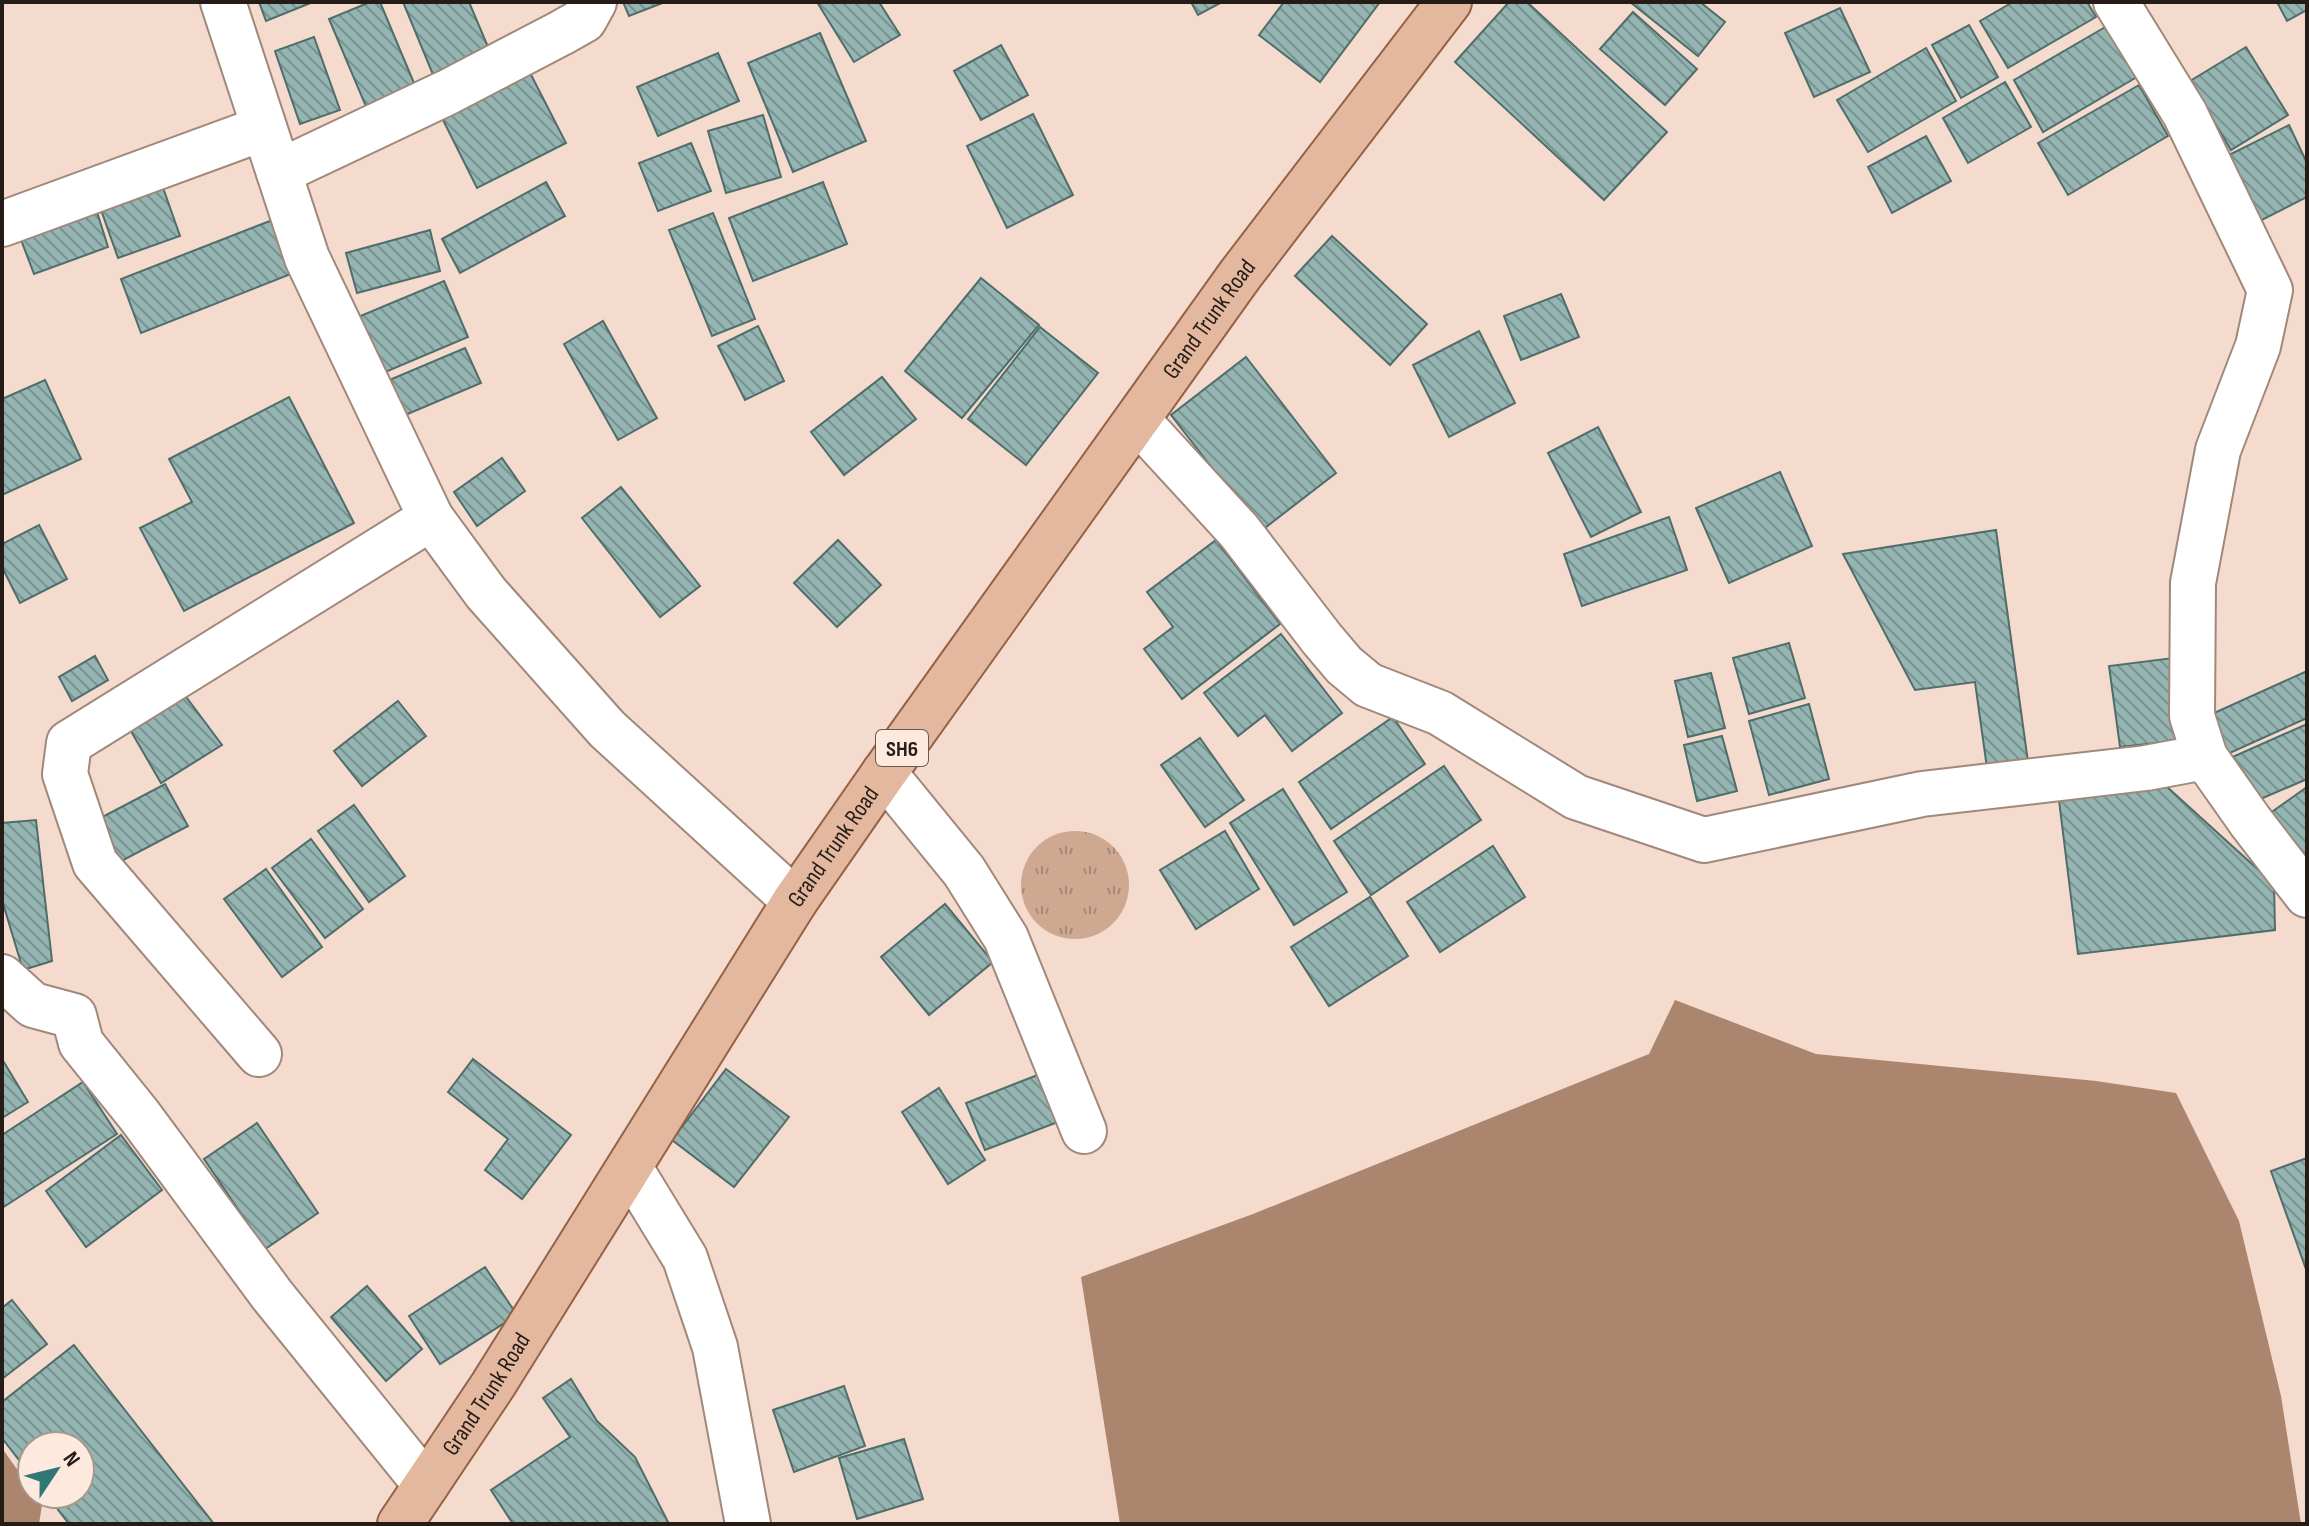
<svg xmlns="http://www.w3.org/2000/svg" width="2309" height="1526" font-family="'Sofia Sans Condensed',sans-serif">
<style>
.grass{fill:url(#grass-tufts)}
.water{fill:#ac856f}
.building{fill:url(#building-back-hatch);stroke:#4f6d6a;stroke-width:2}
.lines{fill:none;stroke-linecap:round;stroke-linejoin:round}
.minor-casing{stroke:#a0887b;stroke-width:48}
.major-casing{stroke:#946246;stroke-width:48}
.minor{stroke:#fff;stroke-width:44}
.major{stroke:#e3b89f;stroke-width:44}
.labels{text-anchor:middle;stroke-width:8;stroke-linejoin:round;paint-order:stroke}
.shield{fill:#fee9de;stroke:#665a53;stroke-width:2}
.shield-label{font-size:22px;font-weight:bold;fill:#251c17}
.street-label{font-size:24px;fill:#251c17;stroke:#fee9de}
</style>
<defs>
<pattern id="grass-tufts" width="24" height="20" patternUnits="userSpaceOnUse" patternTransform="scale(2)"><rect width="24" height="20" fill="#cfa892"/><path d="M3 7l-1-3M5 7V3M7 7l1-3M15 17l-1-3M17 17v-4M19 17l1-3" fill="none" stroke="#a88876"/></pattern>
<pattern id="building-back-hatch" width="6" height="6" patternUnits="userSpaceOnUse" patternTransform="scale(2)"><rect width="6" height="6" fill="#95b5b2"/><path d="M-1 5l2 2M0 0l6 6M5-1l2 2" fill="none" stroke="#799290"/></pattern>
</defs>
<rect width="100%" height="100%" fill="#f5dbcd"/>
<circle class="grass" cx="1075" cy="885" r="54"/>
<g class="water">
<polygon points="1675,1000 1816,1054 2096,1081 2176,1093 2239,1221 2281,1396 2301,1524 1120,1524 1081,1277 1253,1214 1649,1054"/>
<polygon points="2,1448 42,1505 39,1524 2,1524"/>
</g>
<g class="building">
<polygon points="259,2 313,2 266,21"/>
<polygon points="370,2 380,2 419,95 370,116 329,19"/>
<polygon points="403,2 469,2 491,54 434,77"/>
<polygon points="623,2 665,2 629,16"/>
<polygon points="817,2 879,2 900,35 854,62"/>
<polygon points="1191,2 1222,2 1198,15"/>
<polygon points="1284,2 1380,2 1320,82 1259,35"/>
<polygon points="1509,2 1527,2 1667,132 1604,200 1455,62"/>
<polygon points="1630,2 1700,2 1725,22 1698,56"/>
<polygon points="2013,2 2087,2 2096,17 2008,68 1980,21"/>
<polygon points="2277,2 2307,2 2307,10 2287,21"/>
<polygon points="1840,8 1870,72 1814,97 1785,33"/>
<polygon points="1633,12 1697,69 1665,105 1600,49"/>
<polygon points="1969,25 1998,77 1961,98 1932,45"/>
<polygon points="2107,26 2137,77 2043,132 2014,80"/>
<polygon points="820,33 866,141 793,172 748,63"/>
<polygon points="314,37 340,110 300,124 275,51"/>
<polygon points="1001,45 1028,95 981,120 954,71"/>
<polygon points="2246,47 2288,115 2231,150 2190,81"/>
<polygon points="1926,48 1956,101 1868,152 1837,100"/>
<polygon points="718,53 739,101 658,136 637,87"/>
<polygon points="525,63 566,143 477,188 437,108"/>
<polygon points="2005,82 2031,127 1968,163 1943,118"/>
<polygon points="2139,85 2168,136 2068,195 2038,143"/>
<polygon points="1033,114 1073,195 1007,228 967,146"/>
<polygon points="763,115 781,177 726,193 708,131"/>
<polygon points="2289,125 2307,163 2307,197 2254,224 2221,159"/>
<polygon points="1926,136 1951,181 1892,213 1868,167"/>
<polygon points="691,143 711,191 658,211 639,163"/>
<polygon points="161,182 180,236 118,258 99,204"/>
<polygon points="546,182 565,216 460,273 442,239"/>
<polygon points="823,182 847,244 753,281 729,218"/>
<polygon points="96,209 108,247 34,274 20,237"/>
<polygon points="713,213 755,319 712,336 669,230"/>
<polygon points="275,219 296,272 141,333 121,279"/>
<polygon points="430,230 440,271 357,293 346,253"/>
<polygon points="1332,236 1427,324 1390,365 1295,276"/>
<polygon points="981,278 1039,325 962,418 905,371"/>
<polygon points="444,281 468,337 383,373 358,317"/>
<polygon points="1561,294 1579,337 1521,360 1504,316"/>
<polygon points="603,321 657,418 618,440 564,344"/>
<polygon points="758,326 784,381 745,400 718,346"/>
<polygon points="1040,327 1098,373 1026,465 968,419"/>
<polygon points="1479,331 1515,403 1449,437 1413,365"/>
<polygon points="465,348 481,383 403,416 387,381"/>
<polygon points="1246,357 1336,473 1261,531 1171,415"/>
<polygon points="882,377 916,419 844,475 811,432"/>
<polygon points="45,380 81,459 2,495 2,399"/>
<polygon points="289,397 354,523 184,611 140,528 192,502 169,459"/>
<polygon points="1598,427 1641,512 1591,537 1548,453"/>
<polygon points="502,458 525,491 477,526 454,492"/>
<polygon points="1780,472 1812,546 1729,583 1696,508"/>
<polygon points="621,487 700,586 660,617 582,518"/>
<polygon points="1669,517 1687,570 1582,606 1564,554"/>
<polygon points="39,525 67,579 20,603 2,567 2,544"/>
<polygon points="1996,530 2028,762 1987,768 1975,682 1915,690 1843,554"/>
<polygon points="838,540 881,585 837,627 794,583"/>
<polygon points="1216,540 1280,624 1182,699 1144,649 1173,627 1147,592"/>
<polygon points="1281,634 1342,713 1292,751 1265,715 1238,736 1204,693"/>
<polygon points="1789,643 1805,698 1749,714 1733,658"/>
<polygon points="95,656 108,680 72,701 59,677"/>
<polygon points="2173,658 2183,740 2120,747 2109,666"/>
<polygon points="2307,671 2307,718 2221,757 2203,718"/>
<polygon points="1711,673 1725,728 1688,737 1675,681"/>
<polygon points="181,690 222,745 161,783 125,721"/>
<polygon points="398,701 426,736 362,786 334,751"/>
<polygon points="1809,704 1829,779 1769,795 1749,721"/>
<polygon points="1393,717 1425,764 1331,829 1299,782"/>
<polygon points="2307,724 2307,779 2249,804 2228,759"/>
<polygon points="1722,736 1737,791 1697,801 1684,745"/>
<polygon points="1200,738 1244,800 1205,827 1161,765"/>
<polygon points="1444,766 1481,820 1371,895 1334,841"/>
<polygon points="2155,776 2274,884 2275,930 2078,954 2058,792"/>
<polygon points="165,784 188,826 114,865 91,823"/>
<polygon points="2307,787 2307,873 2266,816"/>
<polygon points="1283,789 1347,892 1294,925 1230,823"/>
<polygon points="354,805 405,876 369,902 318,831"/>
<polygon points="36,820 52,961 23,970 2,900 2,823"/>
<polygon points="1225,831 1259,889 1196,929 1160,870"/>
<polygon points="311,839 363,909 325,938 272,868"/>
<polygon points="1493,846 1525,897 1440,952 1407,902"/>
<polygon points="266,869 322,947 282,977 224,899"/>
<polygon points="1370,897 1408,956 1329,1006 1291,947"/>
<polygon points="945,904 993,962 929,1015 881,957"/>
<polygon points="2,1059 28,1102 2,1118"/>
<polygon points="473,1059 571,1135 522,1199 485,1170 508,1139 448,1092"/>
<polygon points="726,1069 789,1117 734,1187 672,1140"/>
<polygon points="1040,1074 1058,1122 985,1150 966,1103"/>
<polygon points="83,1082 117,1134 2,1208 2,1135"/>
<polygon points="939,1088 985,1160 948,1184 902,1112"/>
<polygon points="257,1123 318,1213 265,1249 204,1159"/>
<polygon points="121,1135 162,1190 86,1247 46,1191"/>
<polygon points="2307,1158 2307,1272 2271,1171"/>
<polygon points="485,1267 517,1315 440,1364 409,1316"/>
<polygon points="367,1286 422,1349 386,1381 331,1317"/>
<polygon points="12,1300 47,1344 2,1379 2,1308"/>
<polygon points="74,1345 214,1524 69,1524 46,1494 80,1494 80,1446 32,1446 32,1477 2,1438 2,1402"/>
<polygon points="571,1379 597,1421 635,1457 669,1524 513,1524 491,1490 570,1437 543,1398"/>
<polygon points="844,1386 865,1446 794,1472 773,1410"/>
<polygon points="904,1439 923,1499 857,1519 839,1458"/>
</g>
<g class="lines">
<defs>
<g id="minor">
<polyline points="223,2 307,258 431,518 486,593 607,729 795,901"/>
<polyline points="2116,2 2185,114 2270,290 2258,346 2218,450 2193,583 2192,716 2205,757 2250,821 2307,895"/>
<polyline points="279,172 448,92 561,33 584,20 594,2"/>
<polyline points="2,224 264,128"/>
<polyline points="1138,421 1239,531 1322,639 1344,665 1368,685 1440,713 1576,797 1704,840 1922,794 2146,768 2205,757"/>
<polyline points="884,773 964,871 1006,938 1084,1131"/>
<polyline points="2,977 33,1005 74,1016 81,1043 139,1115 272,1295 426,1485"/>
<polyline points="259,1054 95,863 65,774 69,743 431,518"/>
<polyline points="630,1168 685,1258 715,1347 748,1524"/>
</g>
<g id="major">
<path id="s1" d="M 400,1524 L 493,1385 L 795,901 L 884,773 L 1240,275 L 1449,2"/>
</g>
</defs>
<use href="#minor" class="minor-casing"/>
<use href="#major" class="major-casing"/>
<use href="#minor" class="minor"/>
<use href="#major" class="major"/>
</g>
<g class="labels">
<rect class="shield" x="876" y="730" width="52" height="36" rx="6"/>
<g class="shield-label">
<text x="902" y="756">SH6</text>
</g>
<g class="street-label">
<text dy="8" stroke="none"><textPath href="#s1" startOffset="1452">Grand Trunk Road</textPath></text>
<text dy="8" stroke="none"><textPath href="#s1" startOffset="804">Grand Trunk Road</textPath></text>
<text dy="8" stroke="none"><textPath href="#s1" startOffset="156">Grand Trunk Road</textPath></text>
</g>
</g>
<rect width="2309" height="1526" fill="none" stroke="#251c17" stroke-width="8"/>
<g transform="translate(56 1470) rotate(55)"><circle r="38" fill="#fee9de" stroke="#a7978e" stroke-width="2"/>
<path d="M0-6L14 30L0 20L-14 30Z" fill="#2f7874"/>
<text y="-12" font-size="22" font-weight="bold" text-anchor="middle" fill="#251c17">N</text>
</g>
</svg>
